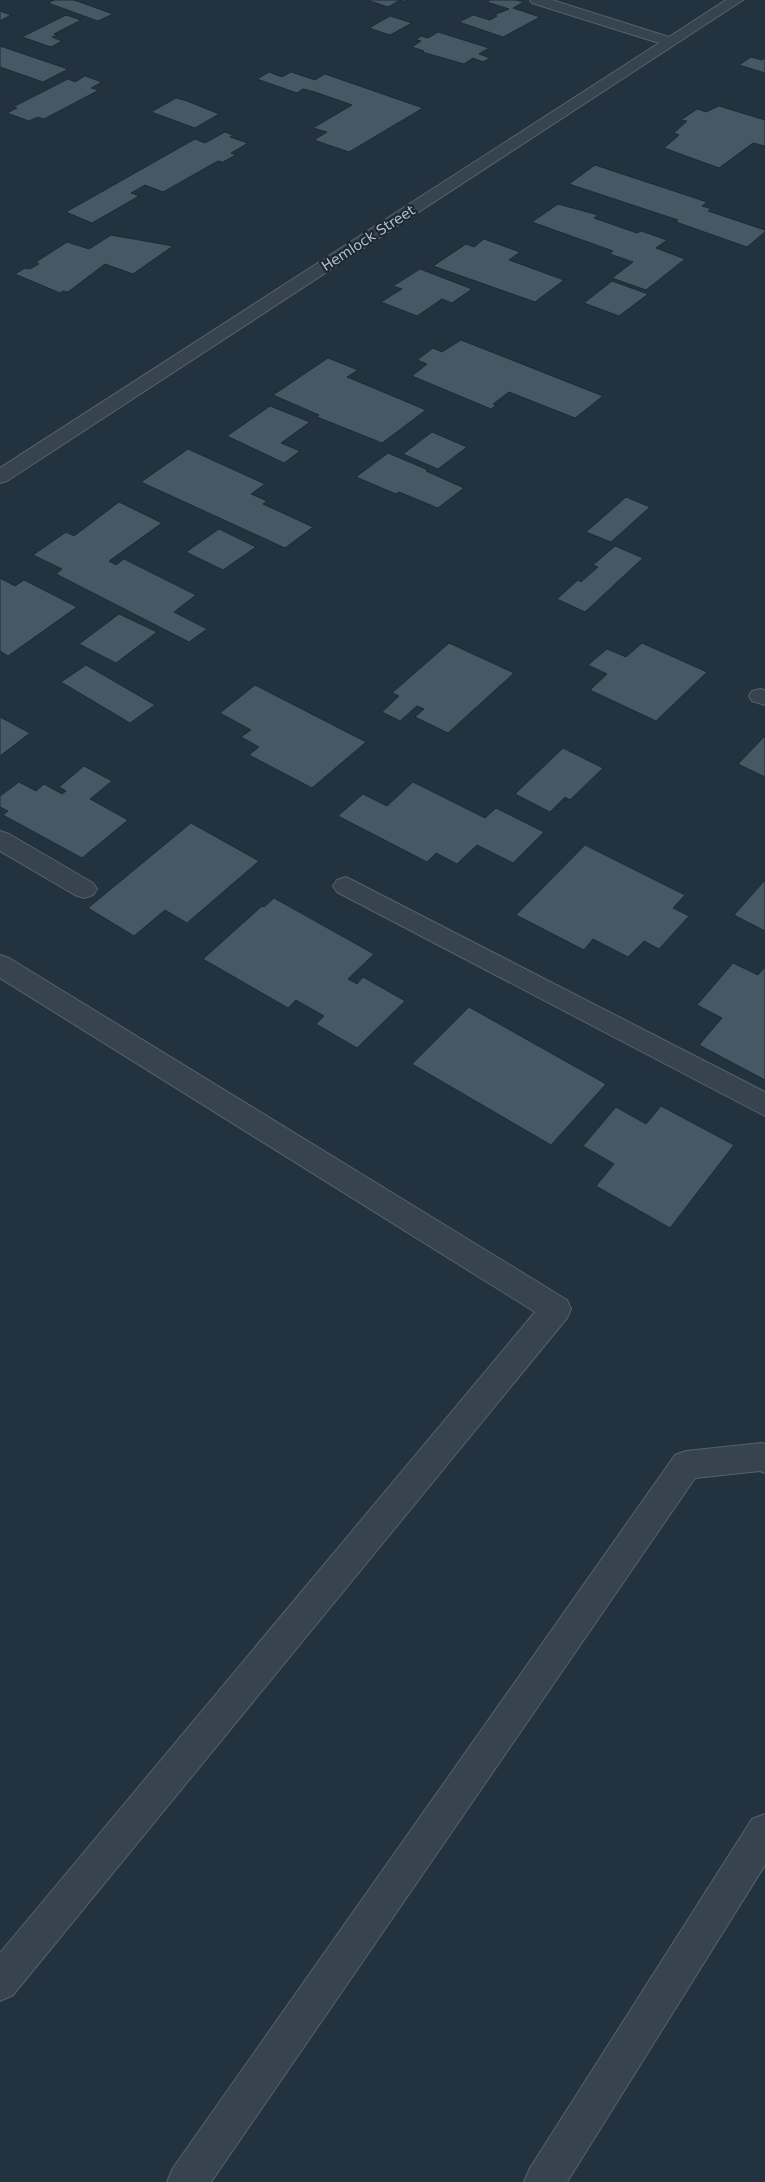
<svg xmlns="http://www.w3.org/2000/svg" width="765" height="2182" font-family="'DejaVu Sans',sans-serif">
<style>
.building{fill:#475865;stroke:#1e2b36}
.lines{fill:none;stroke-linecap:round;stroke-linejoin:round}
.minor-casing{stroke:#55626d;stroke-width:2}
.minor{fill:#37444f;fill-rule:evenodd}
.labels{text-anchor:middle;stroke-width:4.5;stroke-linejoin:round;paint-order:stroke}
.far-street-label{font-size:14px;fill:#b3bfca;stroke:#1c2934}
</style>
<rect width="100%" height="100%" fill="#23323f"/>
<g class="building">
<polygon points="54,0 74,0 113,14 98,21 48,3"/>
<polygon points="367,0 408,0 405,2 400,0 388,7"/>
<polygon points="490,0 516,0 524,2 513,8 540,17 503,37 459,22 473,15 490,20 497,16 494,15 509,9 487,2"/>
<polygon points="0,11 11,15 0,21"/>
<polygon points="66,15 81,20 54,34 58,35 52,37 62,41 51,47 22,37"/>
<polygon points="390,16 412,23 390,35 369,28"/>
<polygon points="438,32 489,48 479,54 490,58 483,62 473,58 464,64 422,52 424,51 412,47 421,41 416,40 421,36 428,38"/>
<polygon points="0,46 68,69 43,82 0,67"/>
<polygon points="751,57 762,60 765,58 765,73 739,65"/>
<polygon points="269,72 282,77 291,72 315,80 325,74 423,108 349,152 314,140 327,132 313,128 352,105 315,92 303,89 297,93 257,79"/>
<polygon points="85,76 102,82 91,88 99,90 44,119 38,117 29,121 7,113 17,108 13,107 68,79 75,82"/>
<polygon points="176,98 187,101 219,114 195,128 151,112"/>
<polygon points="719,106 765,120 765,146 753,143 719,168 664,148 679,135 674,133 687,121 681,120 697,109 706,112"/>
<polygon points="225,132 233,135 230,137 248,143 231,153 236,155 223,162 218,161 163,192 145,185 131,193 139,196 92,223 66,212 195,139 205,143"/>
<polygon points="595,165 707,202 702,206 712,209 708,211 765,230 765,232 747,247 676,222 678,220 569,184"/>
<polygon points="558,204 598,215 594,218 637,233 641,231 667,240 656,248 685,259 646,290 612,278 633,262 610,254 613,251 532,222"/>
<polygon points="111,235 173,246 133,274 105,264 68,292 63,291 60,293 15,274 25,268 30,269 39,264 36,262 67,242 89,249"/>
<polygon points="484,239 520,252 509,260 564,280 535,302 433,266 466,244 474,247"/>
<polygon points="420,269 472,289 452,303 442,299 417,316 381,302 402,289 393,286"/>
<polygon points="612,281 648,294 619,316 584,303"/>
<polygon points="461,340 603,396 575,418 509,392 493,404 496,405 491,409 412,376 427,364 417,360 433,348 442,352"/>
<polygon points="328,358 358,370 347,377 426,410 382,443 317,417 319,415 273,395"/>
<polygon points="270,406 310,422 281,443 300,451 284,463 227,436"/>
<polygon points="432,432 467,447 438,469 403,454"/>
<polygon points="188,449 265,484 251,494 267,501 263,504 313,527 285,548 141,482"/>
<polygon points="388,453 428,470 426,471 464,488 438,508 399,492 396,494 356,477"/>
<polygon points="626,497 650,507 611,542 586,532"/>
<polygon points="119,502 162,523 109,561 116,565 124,559 196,595 174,612 207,629 189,642 56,574 62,569 33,555 66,532 74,536"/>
<polygon points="219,529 256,547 223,570 186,552"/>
<polygon points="615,546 643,558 585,612 557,599 578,580 581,582 598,567 593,565"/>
<polygon points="0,578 15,586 24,580 77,607 8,656 0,651"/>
<polygon points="119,614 157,632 116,663 79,644"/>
<polygon points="449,643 514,673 448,733 415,717 424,709 417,706 400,721 382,712 399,696 392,693"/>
<polygon points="642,643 707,672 656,721 590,690 607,674 588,665 607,649 626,657"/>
<polygon points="86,665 155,705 130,723 61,682"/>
<polygon points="255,685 366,742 312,788 249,755 259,747 241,737 251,730 220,713"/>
<polygon points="0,717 30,733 0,756"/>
<polygon points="764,737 765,737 765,777 738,764"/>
<polygon points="563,748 603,768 570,800 565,797 550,812 515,794"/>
<polygon points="84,766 112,781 90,799 128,820 82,858 3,815 8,811 0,807 0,796 19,782 36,791 44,784 62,794 66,791 59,787"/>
<polygon points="413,782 485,818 496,808 544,832 513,863 477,845 457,864 436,853 427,862 338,816 363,794 387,806"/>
<polygon points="191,823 259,861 187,923 165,910 134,936 88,908"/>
<polygon points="585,845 685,895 673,908 689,916 659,949 644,941 628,957 593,939 584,950 516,915"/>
<polygon points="765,880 765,931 734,915"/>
<polygon points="274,898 374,954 348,979 357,984 363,977 405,1001 357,1048 316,1024 324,1016 296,1000 288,1008 203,959 262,906 264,907"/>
<polygon points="733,963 758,975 765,967 765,1080 699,1045 722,1018 697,1005"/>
<polygon points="469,1007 606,1084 551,1145 412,1064"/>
<polygon points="661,1106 734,1145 670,1228 596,1186 614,1164 583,1146 616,1107 646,1124"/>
</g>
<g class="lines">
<defs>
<g id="minor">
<polygon points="530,0 552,0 669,37 726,0 743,0 7,481 0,483 0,468 659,43 532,3"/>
<polygon points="760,689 765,690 765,705 752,701 749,696 752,691"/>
<polygon points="0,831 9,834 93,883 97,889 93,895 84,898 75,895 0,851"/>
<polygon points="346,877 765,1092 765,1116 337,892 333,886 337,880"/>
<polygon points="0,955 9,958 567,1300 571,1309 567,1318 13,1995 0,2001 0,1953 535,1312 0,978"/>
<polygon points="762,1443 765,1444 765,1473 760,1471 695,1478 211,2182 167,2182 173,2168 675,1455 686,1451"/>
<polygon points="765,1814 765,1865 567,2182 524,2182 530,2168 752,1819"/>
</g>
</defs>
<use href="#minor" class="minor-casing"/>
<use href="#minor" class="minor"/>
</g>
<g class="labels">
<g class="far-street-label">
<text transform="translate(368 238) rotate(-33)" y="5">Hemlock Street</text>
</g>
</g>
</svg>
